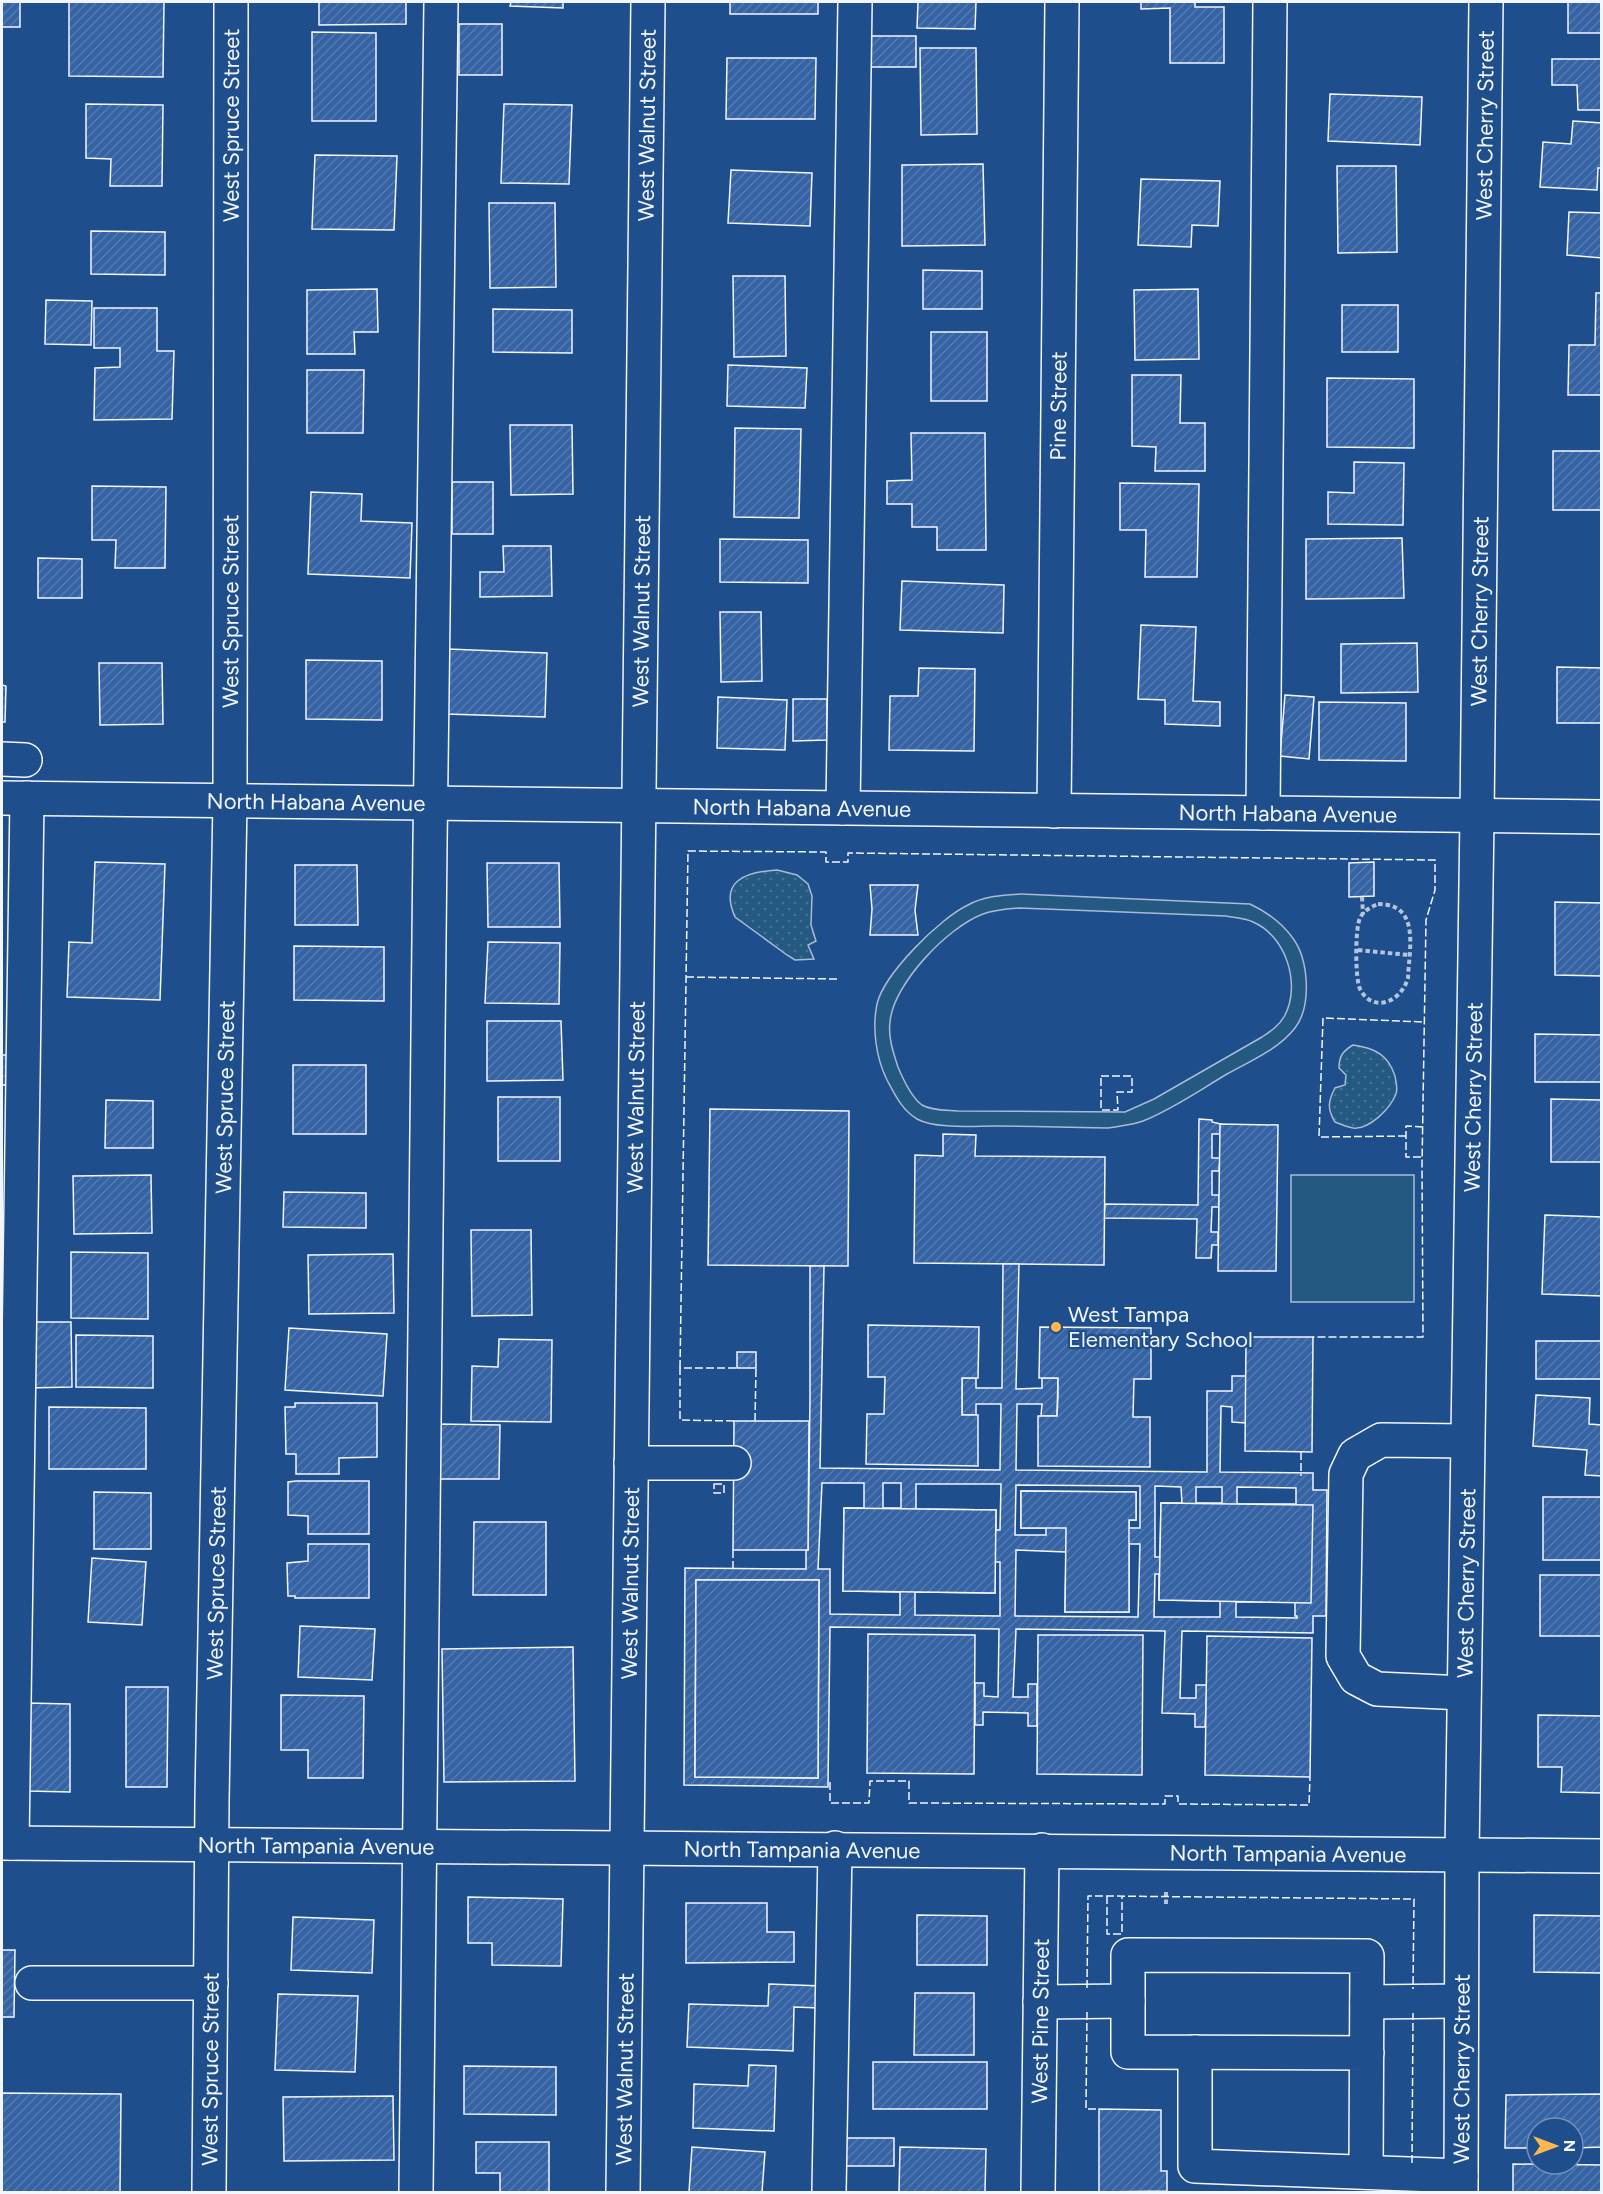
<svg xmlns="http://www.w3.org/2000/svg" width="1603" height="2194" font-family="Figtree,sans-serif">
<style>
.grass{fill:#245a82;stroke:#a8bbd7;stroke-width:1.5;fill-rule:evenodd}
.park{fill:url(#park-dots);stroke:#a8bbd7;stroke-width:1.5}
.building{fill:url(#building-hatch);stroke:#f2f6ff;stroke-width:1.5;fill-rule:evenodd}
.lines{fill:none;stroke-linecap:round;stroke-linejoin:round}
.minor-casing{stroke:#f2f6ff;stroke-width:36}
.path{stroke:#b3c4dc;stroke-width:4;stroke-dasharray:4.5 3;stroke-linecap:butt}
.minor{stroke:#1f4e8c;stroke-width:33}
.fence{stroke:#f2f6ff;stroke-width:1.5;stroke-dasharray:8 3;stroke-linecap:butt}
.poi-dot{fill:#ffb74d;stroke:#1f4e8c;stroke-width:2}
.labels{text-anchor:middle;stroke-width:4.5;stroke-linejoin:round;paint-order:stroke}
.street-label{font-size:22px;fill:#f2f6ff;stroke:#1f4e8c}
.poi-label{font-size:22px;fill:#f2f6ff;stroke:#1f4e8c;text-anchor:start}
</style>
<defs>
<pattern id="park-dots" width="8" height="8" patternUnits="userSpaceOnUse" patternTransform="scale(1.5)"><rect width="8" height="8" fill="#245a82"/><path d="M2 2h.1M6 6h.1" fill="none" stroke="#447295" stroke-width="1.8" stroke-linecap="round"/></pattern>
<pattern id="building-hatch" width="6" height="6" patternUnits="userSpaceOnUse" patternTransform="scale(1.5)"><rect width="6" height="6" fill="#3563a3"/><path d="M-1 1l2-2M0 6l6-6M5 7l2-2" fill="none" stroke="#537ab1"/></pattern>
</defs>
<rect width="100%" height="100%" fill="#1f4e8c"/>
<g class="grass">
<path d="M 1021,894 L 1250,904 C 1267,912 1281,922 1292,937 C 1309,959 1312,1006 1295,1028 C 1279,1049 1249,1062 1227,1074 C 1200,1090 1173,1109 1143,1121 C 1132,1125 1120,1126 1108,1128 C 1070,1127 1032,1126 994,1126 C 973,1126 935,1129 917,1119 C 902,1110 895,1095 887,1080 C 876,1058 872,1028 877,1004 C 884,974 940,918 968,905 C 984,896 1003,895 1021,894 ZM 1019,908 L 1226,916 C 1235,918 1245,918 1253,922 C 1286,936 1301,984 1285,1015 C 1280,1025 1271,1031 1262,1037 L 1154,1099 L 1125,1112 L 958,1111 C 948,1110 932,1111 922,1105 C 911,1097 903,1079 898,1067 C 893,1052 888,1037 890,1022 C 893,984 948,927 983,914 C 994,910 1006,909 1019,908 Z"/>
<rect x="1291" y="1175" width="123" height="127"/>
</g>
<g class="park">
<path d="M 777,870 L 797,875 L 808,884 L 812,896 L 811,925 L 816,941 L 808,945 L 814,959 L 795,960 L 787,955 L 735,917 C 719,881 745,872 777,870 Z"/>
<path d="M 1353,1045 C 1374,1048 1388,1054 1395,1076 C 1396,1082 1398,1088 1396,1094 C 1390,1109 1369,1130 1353,1128 C 1347,1127 1341,1124 1335,1122 C 1327,1109 1328,1101 1335,1088 L 1345,1085 L 1346,1075 L 1339,1068 C 1339,1056 1343,1051 1353,1045 Z"/>
</g>
<g class="building">
<rect x="2" y="2" width="18" height="25"/>
<polygon points="69,2 164,2 163,77 69,76"/>
<polygon points="319,2 406,2 406,24 319,25"/>
<polygon points="511,2 563,2 563,8 510,6"/>
<rect x="730" y="2" width="88" height="12"/>
<polygon points="918,2 976,2 975,29 917,28"/>
<polygon points="1141,2 1195,2 1195,7 1224,7 1224,63 1170,63 1170,8 1141,9"/>
<rect x="1568" y="2" width="34" height="31"/>
<rect x="459" y="24" width="43" height="51"/>
<polygon points="312,32 376,33 376,121 312,121"/>
<rect x="870" y="36" width="46" height="31"/>
<polygon points="920,48 976,48 977,134 921,135"/>
<polygon points="727,58 816,58 815,119 726,119"/>
<polygon points="1552,59 1602,59 1602,110 1578,110 1577,85 1552,85"/>
<polygon points="1330,94 1422,97 1420,145 1328,141"/>
<polygon points="86,104 163,105 162,186 110,186 111,159 86,158"/>
<polygon points="504,104 572,105 569,184 501,183"/>
<polygon points="1573,121 1602,123 1602,168 1598,168 1597,190 1540,187 1543,142 1571,144"/>
<polygon points="315,155 397,156 394,230 312,229"/>
<polygon points="983,164 985,245 902,246 902,165"/>
<polygon points="1337,166 1396,166 1397,252 1338,253"/>
<polygon points="731,170 812,173 810,226 728,223"/>
<polygon points="1141,179 1220,181 1218,226 1192,225 1191,247 1138,245"/>
<polygon points="489,203 555,203 556,287 490,288"/>
<polygon points="1569,212 1602,213 1602,258 1567,255"/>
<polygon points="91,231 165,232 165,275 91,274"/>
<polygon points="923,270 982,271 982,309 923,309"/>
<polygon points="733,276 785,276 786,356 734,357"/>
<polygon points="377,289 378,332 354,332 355,354 307,354 307,290"/>
<polygon points="1198,289 1199,359 1135,360 1134,290"/>
<polygon points="1596,293 1602,293 1602,395 1568,395 1569,345 1595,345"/>
<polygon points="46,300 92,301 91,345 45,344"/>
<rect x="1342" y="305" width="56" height="47"/>
<polygon points="94,308 157,308 157,351 174,351 172,419 94,420 95,368 120,367 120,348 94,348"/>
<polygon points="493,309 572,310 572,353 493,352"/>
<rect x="931" y="332" width="56" height="69"/>
<polygon points="728,365 807,368 805,408 727,406"/>
<polygon points="307,370 364,370 363,433 307,433"/>
<polygon points="1132,375 1181,375 1180,423 1205,423 1205,471 1155,471 1156,447 1132,446"/>
<polygon points="1327,378 1414,379 1414,448 1327,447"/>
<polygon points="510,425 572,425 573,494 511,495"/>
<polygon points="735,428 801,429 799,518 734,517"/>
<polygon points="911,433 985,433 986,550 937,550 937,527 912,527 912,504 887,504 887,481 912,480"/>
<rect x="1553" y="451" width="49" height="59"/>
<polygon points="1354,462 1404,463 1403,525 1328,524 1328,492 1354,493"/>
<rect x="452" y="482" width="41" height="52"/>
<polygon points="1120,483 1199,484 1197,577 1145,577 1146,530 1120,530"/>
<polygon points="92,486 166,487 165,568 115,568 116,540 92,540"/>
<polygon points="311,492 362,494 361,521 412,523 410,578 308,574"/>
<polygon points="1402,538 1404,598 1306,599 1306,539"/>
<polygon points="720,539 808,540 808,583 720,582"/>
<polygon points="503,546 551,546 552,596 480,597 480,572 504,572"/>
<polygon points="38,558 82,559 82,598 38,598"/>
<polygon points="902,581 1004,585 1003,633 900,630"/>
<polygon points="720,612 761,612 762,681 721,682"/>
<polygon points="1141,625 1196,627 1193,701 1220,702 1220,726 1165,724 1165,700 1138,699"/>
<polygon points="1417,643 1418,692 1341,693 1341,644"/>
<polygon points="448,649 547,653 545,717 446,714"/>
<polygon points="306,660 382,661 382,720 306,719"/>
<polygon points="99,663 162,663 163,724 100,725"/>
<polygon points="1557,667 1602,668 1602,723 1557,723"/>
<polygon points="919,668 975,669 974,751 889,750 890,696 918,696"/>
<polygon points="2,685 6,686 5,722 2,722"/>
<polygon points="1285,695 1314,697 1309,759 1280,756"/>
<polygon points="718,697 787,700 785,750 717,748"/>
<polygon points="793,699 827,699 827,740 793,741"/>
<polygon points="1319,702 1406,703 1406,761 1319,760"/>
<polygon points="95,862 165,864 160,1000 67,997 69,942 92,943"/>
<polygon points="1374,862 1374,896 1349,897 1349,863"/>
<polygon points="487,863 559,863 560,927 488,927"/>
<polygon points="295,865 357,865 358,925 295,925"/>
<polygon points="870,885 918,885 915,910 918,935 870,935 872,909"/>
<polygon points="1555,902 1602,903 1602,976 1555,975"/>
<polygon points="488,942 560,943 559,1004 485,1003"/>
<polygon points="294,946 384,947 384,1001 294,1000"/>
<polygon points="487,1021 561,1021 563,1080 487,1081"/>
<polygon points="1535,1034 1602,1035 1602,1082 1535,1082"/>
<rect x="2" y="1055" width="10" height="30"/>
<rect x="293" y="1065" width="73" height="69"/>
<rect x="498" y="1097" width="62" height="64"/>
<polygon points="1551,1099 1602,1100 1602,1162 1551,1162"/>
<polygon points="106,1100 153,1101 153,1148 105,1148"/>
<polygon points="710,1109 849,1111 848,1266 708,1265"/>
<polygon points="1199,1119 1212,1120 1212,1122 1221,1124 1220,1134 1212,1134 1212,1158 1220,1158 1219,1171 1212,1171 1212,1195 1219,1195 1219,1207 1212,1207 1211,1232 1218,1232 1218,1245 1212,1245 1211,1258 1196,1258 1197,1219 1104,1218 1105,1204 1198,1205"/>
<polygon points="1220,1124 1278,1125 1276,1271 1218,1271"/>
<polygon points="943,1134 976,1135 975,1156 1105,1157 1104,1265 914,1263 915,1155 943,1156"/>
<polygon points="151,1175 152,1233 74,1234 73,1176"/>
<polygon points="284,1192 366,1193 366,1228 283,1227"/>
<polygon points="1545,1215 1602,1217 1602,1296 1542,1294"/>
<polygon points="471,1230 531,1230 532,1315 472,1316"/>
<polygon points="71,1252 148,1253 148,1319 71,1318"/>
<polygon points="393,1254 394,1313 309,1314 308,1255"/>
<path d="M 1003,1264 L 1019,1264 L 1016,1389 L 1042,1388 L 1042,1378 L 1058,1378 L 1057,1416 L 1041,1416 L 1042,1404 L 1017,1404 L 1016,1470 L 1207,1472 L 1207,1391 L 1232,1391 L 1232,1376 L 1246,1376 L 1246,1423 L 1232,1422 L 1232,1407 L 1221,1406 L 1220,1472 L 1313,1473 L 1313,1490 L 1327,1490 L 1326,1616 L 1313,1616 L 1313,1633 L 1182,1631 L 1180,1698 L 1196,1698 L 1196,1685 L 1207,1685 L 1205,1727 L 1195,1727 L 1195,1714 L 1162,1713 L 1165,1631 L 1016,1629 L 1013,1697 L 1028,1697 L 1028,1684 L 1037,1684 L 1037,1726 L 1028,1726 L 1028,1713 L 983,1712 L 983,1725 L 975,1725 L 975,1683 L 984,1683 L 984,1696 L 998,1697 L 999,1629 L 830,1627 L 828,1787 L 684,1785 L 685,1568 L 806,1569 L 806,1550 L 808,1550 L 810,1398 L 810,1266 L 824,1266 L 820,1468 L 1000,1470 L 1001,1404 L 976,1404 L 976,1415 L 962,1415 L 962,1378 L 976,1378 L 976,1388 L 1002,1388 ZM 822,1483 L 864,1483 L 864,1508 L 844,1508 L 843,1591 L 900,1592 L 900,1615 L 830,1614 L 830,1569 L 818,1569 ZM 883,1483 L 901,1483 L 901,1508 L 883,1508 ZM 916,1484 L 1001,1484 L 1000,1530 L 996,1530 L 996,1510 L 916,1509 ZM 1016,1485 L 1140,1486 L 1140,1528 L 1129,1528 L 1129,1520 L 1136,1520 L 1136,1492 L 1021,1491 L 1021,1528 L 1046,1528 L 1046,1535 L 1015,1535 ZM 1155,1486 L 1181,1487 L 1182,1503 L 1161,1503 L 1160,1557 L 1155,1557 ZM 1196,1487 L 1222,1487 L 1222,1503 L 1196,1503 ZM 1237,1487 L 1296,1488 L 1296,1504 L 1237,1504 ZM 1129,1544 L 1140,1544 L 1138,1617 L 1015,1616 L 1016,1550 L 1066,1552 L 1065,1612 L 1129,1612 ZM 995,1562 L 1000,1562 L 1000,1616 L 915,1615 L 915,1592 L 995,1593 ZM 1155,1574 L 1159,1574 L 1159,1600 L 1220,1601 L 1220,1617 L 1154,1617 ZM 696,1580 L 819,1580 L 818,1778 L 695,1777 ZM 1236,1602 L 1295,1602 L 1295,1616 L 1297,1616 L 1297,1618 L 1236,1617 Z"/>
<polygon points="28,1322 71,1322 72,1387 28,1388"/>
<polygon points="868,1325 979,1327 978,1378 962,1378 962,1415 978,1415 978,1466 866,1464 867,1414 884,1414 885,1377 868,1377"/>
<polygon points="1040,1327 1151,1328 1151,1379 1134,1379 1133,1417 1150,1417 1150,1467 1038,1466 1038,1416 1057,1416 1058,1396 1058,1378 1039,1378"/>
<polygon points="289,1328 387,1334 383,1396 285,1390"/>
<polygon points="76,1335 153,1336 153,1388 76,1387"/>
<polygon points="1246,1337 1313,1337 1312,1452 1245,1451"/>
<polygon points="499,1339 552,1340 551,1422 471,1421 472,1366 498,1367"/>
<rect x="1536" y="1341" width="66" height="38"/>
<rect x="737" y="1352" width="19" height="16"/>
<polygon points="1536,1395 1590,1398 1589,1424 1602,1425 1602,1476 1585,1475 1587,1450 1533,1446"/>
<polygon points="295,1403 377,1403 377,1457 339,1458 339,1474 296,1474 296,1454 286,1454 285,1407 295,1407"/>
<polygon points="49,1407 146,1408 146,1469 49,1469"/>
<polygon points="734,1421 809,1421 808,1550 733,1550"/>
<polygon points="437,1424 500,1425 499,1479 437,1479"/>
<polygon points="296,1481 369,1481 369,1534 308,1534 308,1516 288,1515 288,1482"/>
<polygon points="1021,1491 1136,1492 1136,1520 1129,1520 1129,1612 1065,1612 1066,1528 1021,1528"/>
<polygon points="94,1492 151,1493 151,1549 94,1549"/>
<rect x="1543" y="1497" width="59" height="63"/>
<polygon points="1161,1503 1313,1505 1311,1603 1159,1600"/>
<polygon points="844,1508 996,1510 995,1593 843,1591"/>
<polygon points="474,1522 546,1522 546,1595 473,1595"/>
<polygon points="308,1544 369,1544 369,1598 295,1598 295,1596 288,1596 287,1563 308,1561"/>
<polygon points="92,1558 146,1562 142,1625 88,1622"/>
<rect x="1540" y="1575" width="62" height="61"/>
<polygon points="696,1580 819,1580 818,1778 695,1777"/>
<polygon points="300,1626 375,1629 372,1680 298,1677"/>
<polygon points="868,1634 975,1635 974,1774 867,1773"/>
<polygon points="1038,1635 1143,1635 1142,1775 1037,1774"/>
<polygon points="1207,1636 1312,1638 1310,1777 1205,1775"/>
<polygon points="573,1647 575,1781 444,1782 442,1649"/>
<polygon points="126,1687 168,1687 167,1787 126,1787"/>
<polygon points="281,1695 364,1696 363,1778 308,1778 308,1750 281,1750"/>
<polygon points="28,1703 70,1704 70,1792 28,1791"/>
<polygon points="1538,1715 1602,1716 1602,1793 1561,1792 1562,1767 1538,1767"/>
<polygon points="468,1897 563,1899 561,1966 492,1965 492,1943 468,1943"/>
<polygon points="686,1903 767,1903 767,1932 794,1932 794,1962 686,1963"/>
<polygon points="917,1915 987,1916 987,1965 917,1965"/>
<polygon points="1534,1915 1602,1916 1602,1973 1534,1972"/>
<polygon points="293,1917 374,1920 372,1973 291,1970"/>
<polygon points="2,1950 15,1950 14,2017 2,2017"/>
<polygon points="769,1984 822,1986 820,2008 794,2007 793,2051 687,2047 689,2004 768,2006"/>
<polygon points="915,1993 974,1993 974,2055 914,2055"/>
<polygon points="278,1994 358,1996 355,2072 275,2070"/>
<rect x="873" y="2062" width="114" height="47"/>
<polygon points="749,2065 776,2066 774,2131 693,2128 694,2084 748,2086"/>
<polygon points="464,2066 556,2067 556,2115 464,2114"/>
<polygon points="2,2093 121,2094 120,2192 2,2192"/>
<polygon points="1602,2094 1602,2147 1573,2148 1573,2128 1537,2128 1537,2148 1505,2148 1506,2095"/>
<polygon points="393,2096 394,2160 284,2161 283,2097"/>
<polygon points="1099,2109 1161,2110 1161,2171 1167,2171 1167,2191 1099,2192"/>
<rect x="839" y="2138" width="55" height="28"/>
<polygon points="476,2142 549,2142 549,2192 500,2192 500,2173 476,2173"/>
<polygon points="692,2147 765,2152 762,2192 689,2192"/>
<polygon points="900,2147 986,2149 985,2192 899,2192"/>
<polygon points="1513,2164 1602,2165 1602,2192 1513,2192"/>
</g>
<g class="lines">
<defs>
<g id="minor">
<polyline points="2,759 25,760"/>
<path id="s1" d="M 2,798 L 1602,817"/>
<polyline points="843,808 855,2"/>
<path id="s2" d="M 1054,811 L 1062,2"/>
<polyline points="1263,813 1270,2"/>
<polyline points="631,1463 734,1463"/>
<polyline points="1464,1693 1377,1689 1356,1678 1343,1656 1346,1474 1355,1455 1381,1440 1467,1441"/>
<path id="s3" d="M 2,1843 L 1602,1856"/>
<polyline points="12,1843 27,798"/>
<polyline points="32,1983 211,1983"/>
<polyline points="1040,2002 1128,2001"/>
<polyline points="1367,2002 1460,2001"/>
<polyline points="1195,2052 1195,2166 1461,2176"/>
<polyline points="1366,2172 1367,1956 1128,1955 1128,2052 1367,2053"/>
<path id="s4" d="M 209,2192 L 212,1800 L 230,801 L 231,2"/>
<polyline points="416,2192 430,843 441,2"/>
<path id="s5" d="M 623,2192 L 648,2"/>
<polyline points="829,2192 835,1848"/>
<path id="s6" d="M 1038,2192 L 1042,1850"/>
<path id="s7" d="M 1461,2192 L 1462,1854 L 1477,816 L 1486,2"/>
</g>
</defs>
<use href="#minor" class="minor-casing"/>
<g class="path">
<polyline points="1362,897 1363,914"/>
<path d="M 1378,904 C 1421,904 1409,949 1408,978 C 1401,1002 1373,1014 1360,989 C 1355,979 1355,928 1360,918 C 1363,911 1371,907 1378,904 Z"/>
<polyline points="1358,950 1409,955"/>
<polyline points="1166,1892 1166,1905"/>
</g>
<use href="#minor" class="minor"/>
<g class="fence">
<polyline points="686,977 837,979"/>
<polygon points="1101,1076 1132,1076 1132,1092 1117,1092 1118,1110 1101,1110"/>
<polyline points="1423,1127 1406,1126 1406,1157 1423,1157"/>
<polyline points="1406,1136 1319,1137 1323,1018 1425,1022"/>
<polyline points="680,1368 688,851 826,852 826,862 848,862 848,853 1435,860 1435,890 1426,920 1422,1166 1423,1337 1313,1337"/>
<polyline points="734,1421 680,1420 680,1368 737,1368"/>
<polyline points="755,1421 756,1368"/>
<polyline points="1301,1452 1301,1476"/>
<rect x="714" y="1484" width="10" height="9"/>
<polyline points="733,1550 733,1571"/>
<polyline points="830,1782 830,1803 869,1803 870,1781 909,1781 909,1803 1165,1804 1165,1796 1178,1796 1178,1804 1309,1805 1310,1777"/>
<polyline points="1107,1896 1107,1934 1122,1934 1122,1897"/>
<polyline points="1087,1988 1088,1896 1107,1896 1414,1899 1413,1989"/>
<polyline points="1087,2012 1086,2109 1099,2109"/>
<polyline points="1412,2163 1413,2013"/>
</g>
</g>
<circle class="poi-dot" cx="1056" cy="1327" r="6"/>
<g class="labels">
<g class="street-label">
<text dy="8" stroke="none"><textPath href="#s4" startOffset="2067">West Spruce Street</textPath></text>
<text dy="8" stroke="none"><textPath href="#s5" startOffset="2067">West Walnut Street</textPath></text>
<text dy="8" stroke="none"><textPath href="#s7" startOffset="2067">West Cherry Street</textPath></text>
<text dy="8" stroke="none"><textPath href="#s2" startOffset="405">Pine Street</textPath></text>
<text dy="8" stroke="none"><textPath href="#s4" startOffset="1581">West Spruce Street</textPath></text>
<text dy="8" stroke="none"><textPath href="#s5" startOffset="1581">West Walnut Street</textPath></text>
<text dy="8" stroke="none"><textPath href="#s7" startOffset="1581">West Cherry Street</textPath></text>
<text dy="8" stroke="none"><textPath href="#s1" startOffset="314">North Habana Avenue</textPath></text>
<text dy="8" stroke="none"><textPath href="#s1" startOffset="800">North Habana Avenue</textPath></text>
<text dy="8" stroke="none"><textPath href="#s1" startOffset="1286">North Habana Avenue</textPath></text>
<text dy="8" stroke="none"><textPath href="#s4" startOffset="1095">West Spruce Street</textPath></text>
<text dy="8" stroke="none"><textPath href="#s5" startOffset="1095">West Walnut Street</textPath></text>
<text dy="8" stroke="none"><textPath href="#s7" startOffset="1095">West Cherry Street</textPath></text>
<text dy="8" stroke="none"><textPath href="#s4" startOffset="609">West Spruce Street</textPath></text>
<text dy="8" stroke="none"><textPath href="#s5" startOffset="609">West Walnut Street</textPath></text>
<text dy="8" stroke="none"><textPath href="#s7" startOffset="609">West Cherry Street</textPath></text>
<text dy="8" stroke="none"><textPath href="#s3" startOffset="314">North Tampania Avenue</textPath></text>
<text dy="8" stroke="none"><textPath href="#s3" startOffset="800">North Tampania Avenue</textPath></text>
<text dy="8" stroke="none"><textPath href="#s3" startOffset="1286">North Tampania Avenue</textPath></text>
<text dy="8" stroke="none"><textPath href="#s6" startOffset="171">West Pine Street</textPath></text>
<text dy="8" stroke="none"><textPath href="#s4" startOffset="123">West Spruce Street</textPath></text>
<text dy="8" stroke="none"><textPath href="#s5" startOffset="123">West Walnut Street</textPath></text>
<text dy="8" stroke="none"><textPath href="#s7" startOffset="123">West Cherry Street</textPath></text>
</g>
<g class="poi-label">
<text x="1068" y="1322">West Tampa<tspan x="1068" dy="25">Elementary School</tspan></text>
</g>
</g>
<rect width="1603" height="2194" fill="none" stroke="#f2f6ff" stroke-width="6"/>
<g transform="translate(1555 2146) rotate(90)"><circle r="28" fill="#1f4e8c" stroke="#7391ba" stroke-width="1.5"/>
<path d="M0-4.5L10 22L0 15L-10 22Z" fill="#ffb74d"/>
<text y="-9" font-size="16" font-weight="bold" text-anchor="middle" fill="#f2f6ff">N</text>
</g>
</svg>
